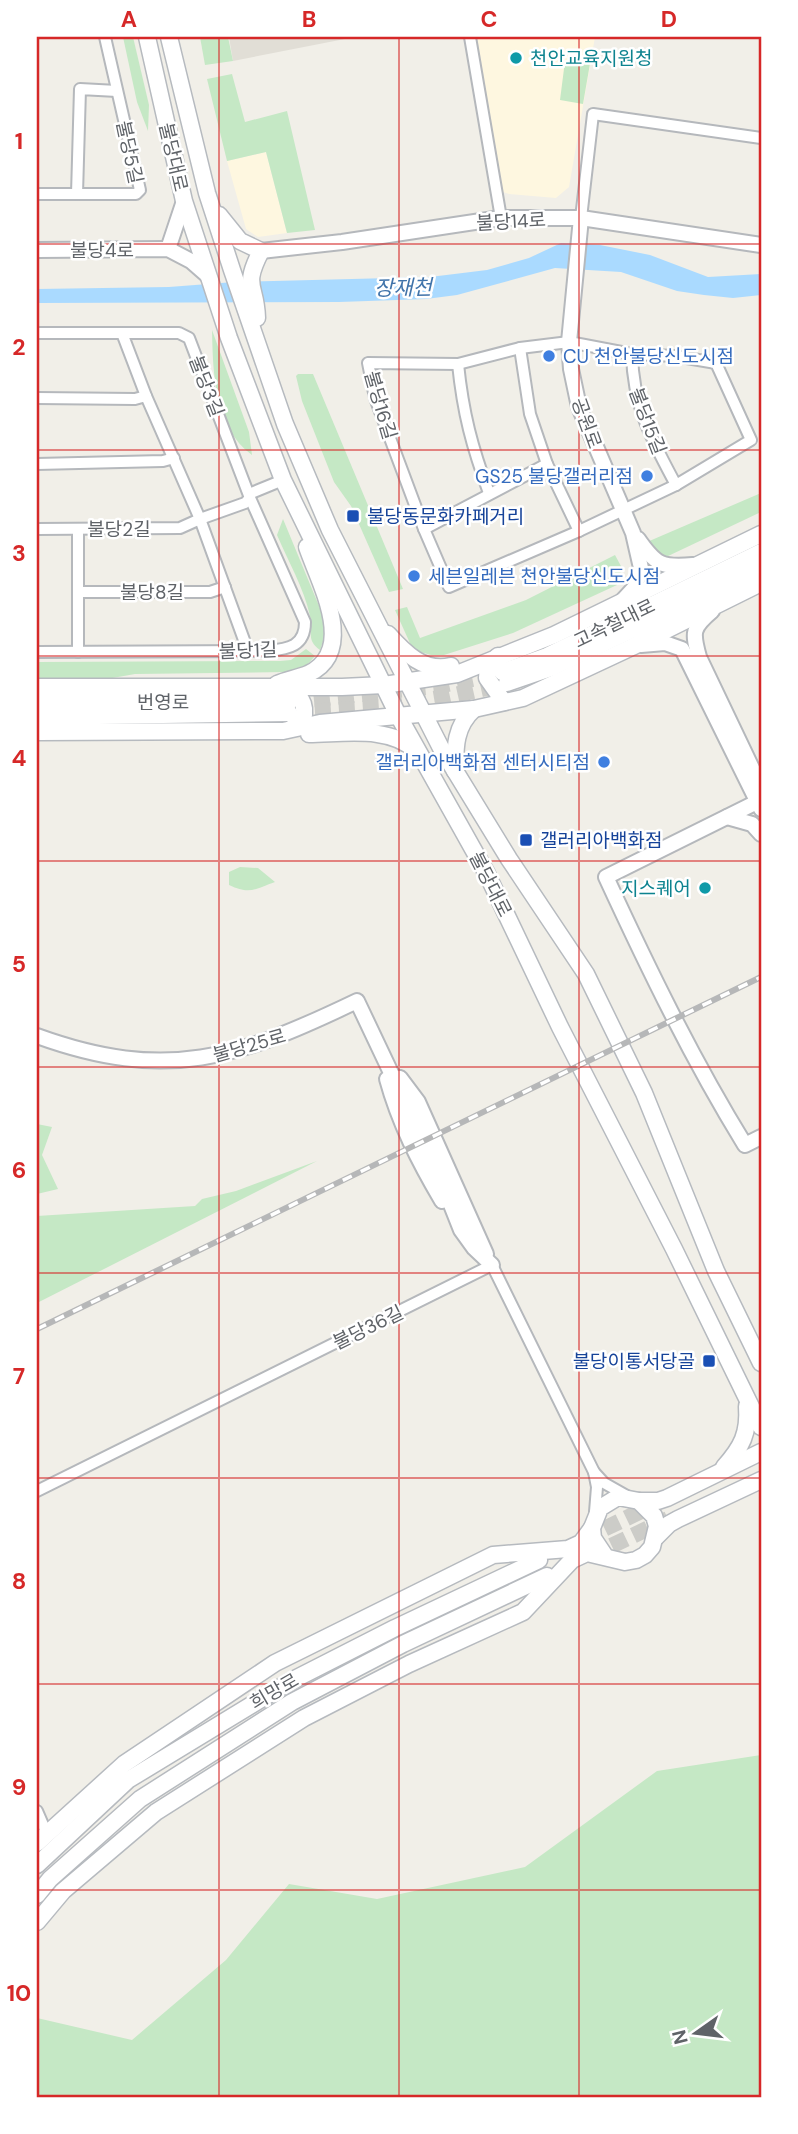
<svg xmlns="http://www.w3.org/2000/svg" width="798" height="2134" font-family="'DM Sans','Noto Sans KR',sans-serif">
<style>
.commercial{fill:#fef7e0}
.education{fill:#e1ded6}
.green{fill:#c5e8c5}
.water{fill:#aadaff}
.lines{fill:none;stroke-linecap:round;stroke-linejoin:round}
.secondary-tunnel{stroke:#ccccc8;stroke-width:16;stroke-dasharray:16 8;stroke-linecap:butt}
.minor-casing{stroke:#b5b8bc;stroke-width:14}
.tertiary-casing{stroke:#b5b8bc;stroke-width:18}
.secondary-casing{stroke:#b6babf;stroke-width:19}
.minor{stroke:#fff;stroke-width:10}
.tertiary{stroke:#fff;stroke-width:14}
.secondary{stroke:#fff;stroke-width:16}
.rail-casing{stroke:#b6b7b8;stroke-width:6}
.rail{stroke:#fff;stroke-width:3.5;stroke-dasharray:10;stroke-linecap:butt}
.grid{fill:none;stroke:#d62828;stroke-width:2;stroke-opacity:0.55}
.culture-dot{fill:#0f9aa8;stroke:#fff;stroke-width:2.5}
.shop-dot{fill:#3f7fe0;stroke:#fff;stroke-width:2.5}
.transit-dot{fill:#1a4fb4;stroke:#fff;stroke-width:2.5}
.labels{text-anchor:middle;stroke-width:5;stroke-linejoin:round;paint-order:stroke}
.culture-label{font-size:19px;fill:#0d838f;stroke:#fff;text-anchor:start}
.street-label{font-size:19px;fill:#5f6368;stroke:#fff}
.shop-label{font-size:19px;fill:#366cbe;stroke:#fff;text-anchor:start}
.transit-label{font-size:19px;fill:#164399;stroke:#fff;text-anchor:start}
.water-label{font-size:21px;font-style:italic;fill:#4174aa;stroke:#fff}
.neatline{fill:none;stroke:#d62828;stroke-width:2.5}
.grid-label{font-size:23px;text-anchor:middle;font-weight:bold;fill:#d62828}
</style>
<rect width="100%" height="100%" fill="#f1efe8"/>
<g class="commercial">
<polygon points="477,37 595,37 569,187 556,198 509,194 503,192"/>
<polygon points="266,152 287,233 258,237 246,229 227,161"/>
</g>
<polygon class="education" points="229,37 355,37 233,61"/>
<g class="green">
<polygon points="123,37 133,37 149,105 148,131 137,102"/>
<polygon points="200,37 228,37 233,61 205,65"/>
<polygon points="584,51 592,52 583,104 560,100 565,61 581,63"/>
<polygon points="232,74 245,122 287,111 315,230 287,233 266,152 227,161 207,79"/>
<path d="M 212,330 L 249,432 L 252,455 C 214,427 213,374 212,330 Z"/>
<polygon points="298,374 313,374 403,589 389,592 351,506 334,482 302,401 296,376"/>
<polygon points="761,493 761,512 666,557 660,557 647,542"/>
<path d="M 283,519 L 324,618 L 327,630 L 320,650 C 305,639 314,632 310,616 C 304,588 288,561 277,535 Z"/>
<polygon points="615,555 622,568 617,585 513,633 444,655 431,655 413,650 395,610 407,607 420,638 526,600"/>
<polygon points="306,649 315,656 306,666 286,672 135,674 107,679 37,680 37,662 280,661 291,660"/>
<path d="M 240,867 L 258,868 L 275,882 C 255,889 250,895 229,885 L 229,872 Z"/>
<polygon points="37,1124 52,1127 42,1155 58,1189 37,1194"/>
<polygon points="317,1161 37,1303 37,1216 195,1206 202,1199 236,1191"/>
<polygon points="761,1755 761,2097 37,2097 37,2018 132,2040 226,1960 289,1884 377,1899 525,1867 657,1771"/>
</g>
<polygon class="water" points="561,243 600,245 650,255 708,277 761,274 761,295 733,298 704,295 677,291 621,272 555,268 457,295 426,299 339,302 37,303 37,289 169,287 234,282 430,277 487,270 529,258"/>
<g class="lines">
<g class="secondary-tunnel">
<polyline points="290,702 443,685 500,673"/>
<polyline points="291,713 387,707 446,697 504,684"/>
<polyline points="583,1539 658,1503"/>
<polyline points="590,1556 668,1519"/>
</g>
<defs>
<g id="minor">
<polyline points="470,37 501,218"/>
<polyline points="37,194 136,194 140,190 105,37"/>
<polyline points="77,194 80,89 117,91"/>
<polyline points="581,218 593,114 761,138"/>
<path d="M 37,333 L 179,333 L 189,338 L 250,498 L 305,622 C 305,646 289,649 268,651 L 37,652"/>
<polyline points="122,333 146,396 200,519 248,651"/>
<polygon points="569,342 632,354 675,356 716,363 751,440 676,485 579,531 449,587 424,529 375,398 368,363 458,364 520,348"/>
<polyline points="520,348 530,414 547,464"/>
<path d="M 632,354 C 633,407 652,440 676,485"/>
<path d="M 458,364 C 463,413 472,447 489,493"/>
<polyline points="37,398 135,399 146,396"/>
<polyline points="37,464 163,461 174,458"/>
<polyline points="249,494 283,480"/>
<polyline points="37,529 180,528 200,519 245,503 250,498"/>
<polyline points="78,529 78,652"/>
<polyline points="424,529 547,464 579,531"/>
<polyline points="78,592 210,592 225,587"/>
<polyline points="37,1491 492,1265 594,1472"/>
<polyline points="595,1512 597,1487 594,1472 604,1483 627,1496"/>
<polyline points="37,1811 47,1834"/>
</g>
<g id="tertiary">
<polyline points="581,218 569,342 571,369 579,407 633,533 641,568 635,587 623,600"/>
<polyline points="168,249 184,201"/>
<polyline points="37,250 168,249 191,261 207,275"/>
<polyline points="261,251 342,242 501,218 581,218 761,245"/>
<path d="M 638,539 C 656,565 662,568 693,565"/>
<path d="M 712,611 C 692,628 692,632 699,657 L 761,787"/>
<polyline points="641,645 665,643 682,649 761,809"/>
<path d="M 761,800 L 606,877 C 648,968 692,1059 745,1145 L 761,1137"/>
<polyline points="727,817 752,824 761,834"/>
<path d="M 37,1036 C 167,1083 238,1058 357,1001 L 438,1172 L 461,1230 L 474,1248 L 492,1265"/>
<polyline points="400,1078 418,1102 486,1254"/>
<path d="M 387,1079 C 399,1123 419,1162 442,1201"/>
</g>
<g id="secondary">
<polyline points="147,37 184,201 229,338 283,480 399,717 487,874 560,1027 674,1249 761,1427"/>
<polyline points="169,37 207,193 232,270 285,424 330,530 441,748 509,859 586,974 644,1093 716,1271 761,1363"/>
<path d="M 219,215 L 240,241 L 261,251 C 242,288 256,283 257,318"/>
<path d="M 388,634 C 404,652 424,673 451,666"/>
<polyline points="498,656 488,666 487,678 504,702"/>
<polyline points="502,672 547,656 761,552"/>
<polyline points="507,683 551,668 761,569"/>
<path d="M 277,684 C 287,680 298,678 308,674 C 358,651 319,582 307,547"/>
<polyline points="37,687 342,687 384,685 457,674 554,635 761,534"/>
<path d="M 283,688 C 301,694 307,703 303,721 L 292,728"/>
<polyline points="37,703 289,702"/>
<polyline points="37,717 289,713"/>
<polyline points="37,732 283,731 320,723 474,709 523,698 632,647 761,583"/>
<path d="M 309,734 C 342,734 390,725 416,751"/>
<path d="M 455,771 C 455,747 455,726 474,709"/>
<path d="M 724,1467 C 742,1447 749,1433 747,1406"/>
<polyline points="639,1501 658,1501 667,1498 761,1452"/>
<polyline points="656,1537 669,1524 678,1519 761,1480"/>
<polyline points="37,1843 124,1764 275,1663 493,1555 568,1549 581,1543 592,1528"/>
<polyline points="37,1865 128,1780 289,1682 395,1628 539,1560"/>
<polyline points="37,1895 50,1879 140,1799 292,1702 403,1644 547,1576"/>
<polyline points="37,1922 63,1891 156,1812 304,1718 409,1664 523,1612 572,1560 587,1553 625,1562 636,1560 645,1555 652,1547 657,1526 654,1516 639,1501 618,1497 600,1508 592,1528 593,1538 605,1556"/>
</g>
</defs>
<use href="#minor" class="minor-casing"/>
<use href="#tertiary" class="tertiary-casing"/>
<use href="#secondary" class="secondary-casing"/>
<use href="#minor" class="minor"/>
<use href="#tertiary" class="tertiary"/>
<use href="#secondary" class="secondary"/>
<defs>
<polyline id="rail" points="37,1329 761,977"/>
</defs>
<use href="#rail" class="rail-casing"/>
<use href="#rail" class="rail"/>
</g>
<path class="grid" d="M 219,37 L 219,2097M 399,37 L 399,2097M 579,37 L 579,2097M 37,244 L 761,244M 37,450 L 761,450M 37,656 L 761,656M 37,861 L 761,861M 37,1067 L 761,1067M 37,1273 L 761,1273M 37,1478 L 761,1478M 37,1684 L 761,1684M 37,1890 L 761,1890"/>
<g class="culture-dot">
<circle cx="516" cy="58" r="7"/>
<circle cx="705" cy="888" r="7"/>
</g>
<g class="shop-dot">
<circle cx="549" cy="356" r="7"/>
<circle cx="647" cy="476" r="7"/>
<circle cx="414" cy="576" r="7"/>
<circle cx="604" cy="762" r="7"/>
</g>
<g class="transit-dot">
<rect x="346" y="509" width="14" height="14" rx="3.5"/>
<rect x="519" y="833" width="14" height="14" rx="3.5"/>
<rect x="702" y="1354" width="14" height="14" rx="3.5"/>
</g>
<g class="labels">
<g class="culture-label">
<text x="530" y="65">천안교육지원청</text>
<text x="691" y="895" text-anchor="end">지스퀘어</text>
</g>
<g class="street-label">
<text transform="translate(130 152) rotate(78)" y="7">불당5길</text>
<text transform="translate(174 157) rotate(77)" y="7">불당대로</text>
<text transform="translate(511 221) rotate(-3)" y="7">불당14로</text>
<text x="102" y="257">불당4로</text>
<text transform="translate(207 386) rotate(69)" y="7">불당3길</text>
<text transform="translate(381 405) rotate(74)" y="7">불당16길</text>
<text transform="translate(648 421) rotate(69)" y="7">불당15길</text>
<text transform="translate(587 423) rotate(70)" y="7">공원로</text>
<text x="119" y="536">불당2길</text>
<text x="152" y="599">불당8길</text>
<text transform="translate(614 623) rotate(-26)" y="7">고속철대로</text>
<text transform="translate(248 650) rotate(-2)" y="7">불당1길</text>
<text x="163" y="709">번영로</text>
<text transform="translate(491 884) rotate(63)" y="7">불당대로</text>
<text transform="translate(249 1045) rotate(-16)" y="7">불당25로</text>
<text transform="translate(368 1327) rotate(-26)" y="7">불당36길</text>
<text transform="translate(274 1691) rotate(-30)" y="7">희망로</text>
</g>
<g class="shop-label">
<text x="563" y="363">CU 천안불당신도시점</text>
<text x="633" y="483" text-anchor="end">GS25 불당갤러리점</text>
<text x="428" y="583">세븐일레븐 천안불당신도시점</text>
<text x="590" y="769" text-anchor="end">갤러리아백화점 센터시티점</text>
</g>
<g class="transit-label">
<text x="367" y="523">불당동문화카페거리</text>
<text x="540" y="847">갤러리아백화점</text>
<text x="695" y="1368" text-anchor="end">불당이통서당골</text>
</g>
<g class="water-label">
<text transform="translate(403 288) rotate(-1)" y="7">장재천</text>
</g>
</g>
<rect width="798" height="2134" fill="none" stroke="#ffffff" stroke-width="77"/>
<g transform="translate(696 2033) rotate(256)" stroke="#ffffff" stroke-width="5" paint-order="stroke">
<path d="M0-5L12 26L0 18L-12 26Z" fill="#5f6368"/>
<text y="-10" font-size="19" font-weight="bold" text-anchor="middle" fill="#5f6368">N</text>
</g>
<rect x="38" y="38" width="722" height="2058" class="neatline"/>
<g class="grid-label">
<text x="129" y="27">A</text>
<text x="309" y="27">B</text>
<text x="489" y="27">C</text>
<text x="669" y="27">D</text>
<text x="19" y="149">1</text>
<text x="19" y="355">2</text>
<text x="19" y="561">3</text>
<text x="19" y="766">4</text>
<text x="19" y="972">5</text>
<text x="19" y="1178">6</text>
<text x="19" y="1384">7</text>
<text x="19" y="1589">8</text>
<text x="19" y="1795">9</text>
<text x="19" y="2001">10</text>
</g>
</svg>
